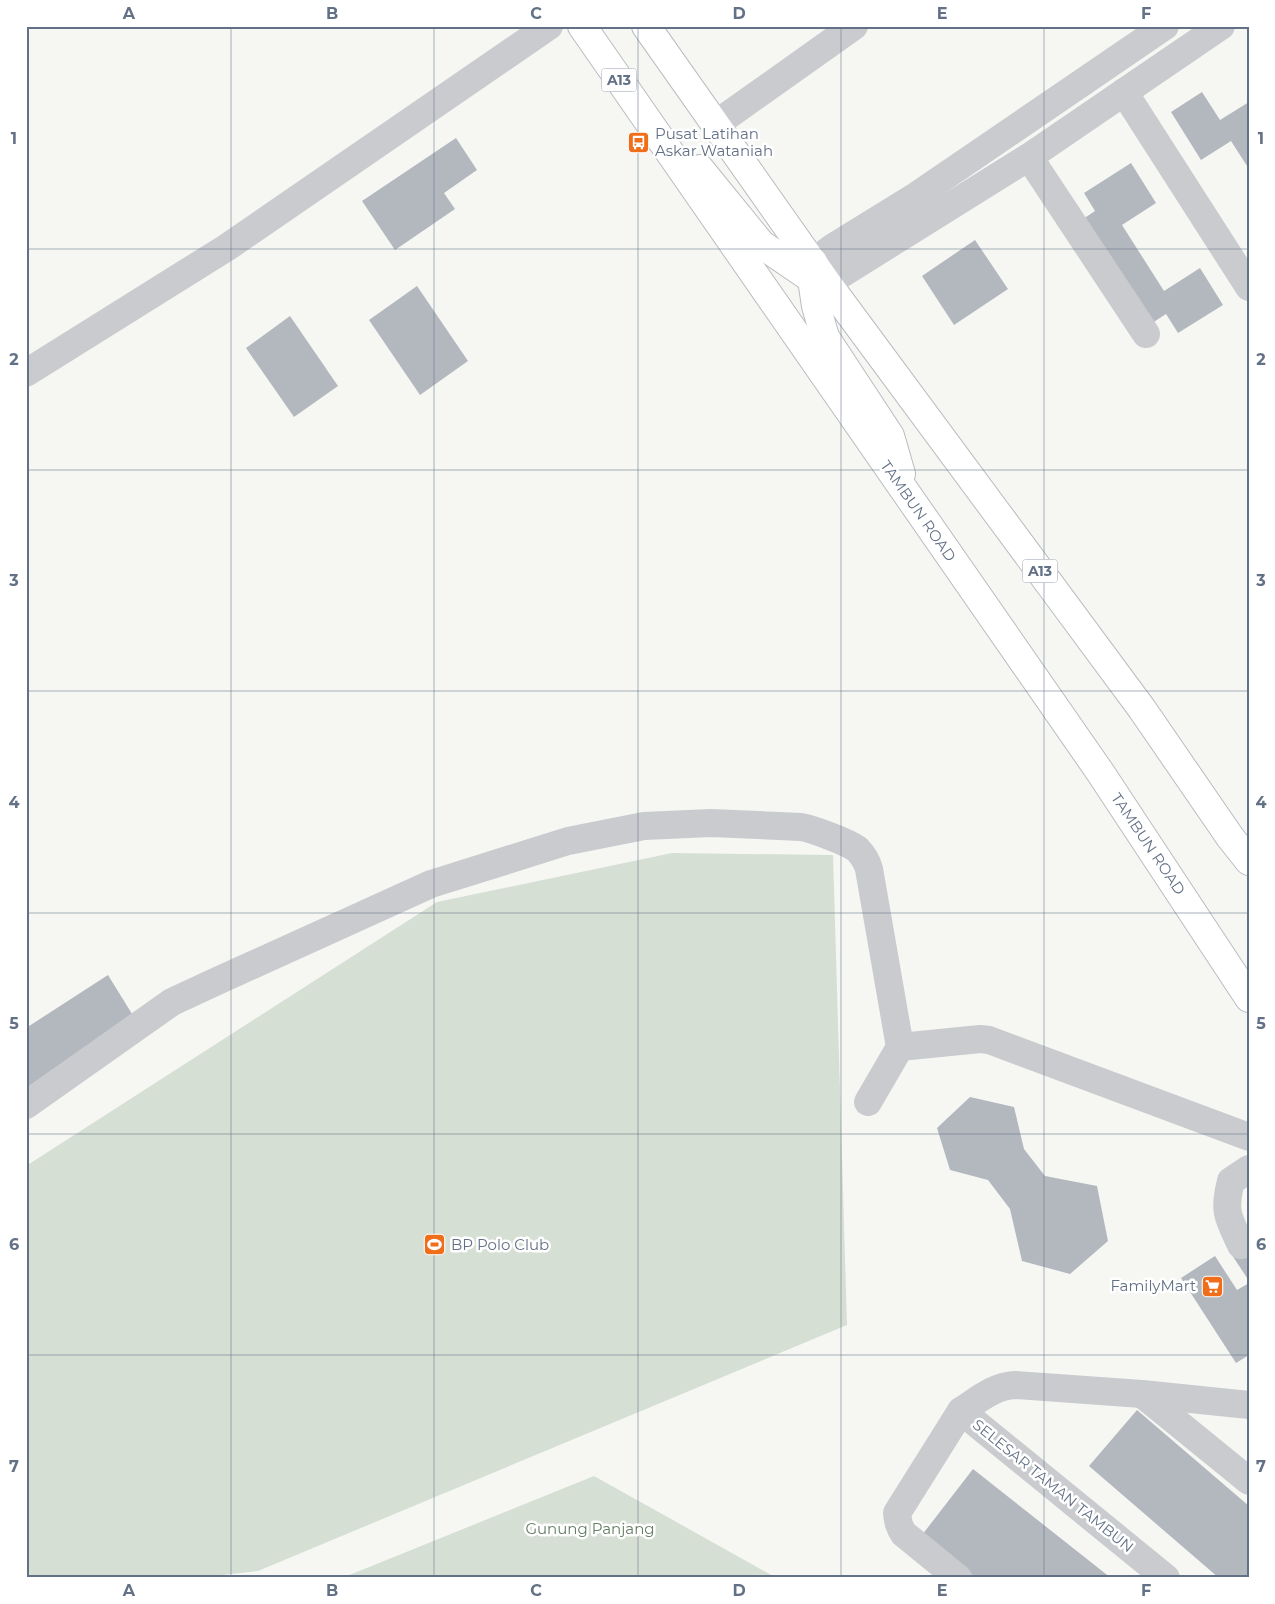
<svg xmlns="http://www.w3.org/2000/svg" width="1275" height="1604" font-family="Montserrat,sans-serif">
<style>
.green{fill:#d6dfd4}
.building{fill:#b3b8bf}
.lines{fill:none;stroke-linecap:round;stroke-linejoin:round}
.major-casing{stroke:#b9bcc0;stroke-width:30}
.minor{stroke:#c9cbcf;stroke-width:28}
.major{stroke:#fff;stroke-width:28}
.grid{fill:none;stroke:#637186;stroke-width:1;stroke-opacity:0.55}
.labels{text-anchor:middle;stroke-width:5;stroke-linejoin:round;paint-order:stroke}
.shield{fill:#fff;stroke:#929caa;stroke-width:1}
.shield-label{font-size:14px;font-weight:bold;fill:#637186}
.poi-label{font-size:15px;fill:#637186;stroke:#fff;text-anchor:start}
.street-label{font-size:15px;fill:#637186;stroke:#fff}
.park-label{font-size:15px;fill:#647d63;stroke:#fff}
.neatline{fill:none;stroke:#637186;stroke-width:2}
.grid-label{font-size:16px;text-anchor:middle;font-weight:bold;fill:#637186}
</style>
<rect width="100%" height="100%" fill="#f6f7f3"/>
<g class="green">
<polygon points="672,853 833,855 847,1325 258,1571 196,1578 26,1578 26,1166 437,902"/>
<polygon points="594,1476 773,1576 773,1578 342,1578"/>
</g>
<g class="building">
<polygon points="1202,92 1220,120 1249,102 1249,169 1231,141 1201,160 1171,112"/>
<polygon points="456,138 477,170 444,193 455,209 395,250 362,201"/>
<polygon points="1131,163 1156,203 1122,225 1164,291 1200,268 1223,305 1178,333 1166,314 1149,325 1083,219 1095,211 1084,193"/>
<polygon points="975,240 1008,289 954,325 922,276"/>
<polygon points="417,286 468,361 420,395 369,320"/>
<polygon points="290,316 338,386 294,417 246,348"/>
<polygon points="108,975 137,1022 26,1093 26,1028"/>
<polygon points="970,1097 1014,1107 1024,1149 1045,1176 1097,1186 1108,1241 1070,1274 1022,1261 1010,1209 988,1180 950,1170 937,1128"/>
<polygon points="1249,1240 1249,1281 1230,1252"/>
<polygon points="1215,1256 1237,1290 1249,1283 1249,1355 1236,1363 1181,1278"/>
<polygon points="1137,1410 1249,1506 1249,1578 1219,1578 1089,1466"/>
<polygon points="973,1469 1111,1578 976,1578 922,1535"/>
</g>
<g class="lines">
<defs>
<g id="major">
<polyline points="582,26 1100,772 1249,998"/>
<polyline points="646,26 827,283 1142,709 1230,837 1249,861"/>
<polyline points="700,169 761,244 812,279 826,283"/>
<polyline points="813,262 812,279 816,306 825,337 890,436 901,474"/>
</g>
</defs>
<use href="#major" class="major-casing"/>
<g class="minor">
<polyline points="1124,92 1249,287"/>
<polyline points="716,124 854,26"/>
<polyline points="1029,157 1146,334"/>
<polyline points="813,262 832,248 913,198 1165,26"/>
<polyline points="827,283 1029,157 1221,26"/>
<polyline points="26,373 226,248 549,26"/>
<polyline points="868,1102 900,1047 980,1039 989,1040 1249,1137"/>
<path d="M 26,1105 L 172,1002 L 215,982 L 431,884 L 568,841 L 644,826 L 711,823 L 801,827 C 813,829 847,842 857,849 C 863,855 867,862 869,869 L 900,1047"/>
<path d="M 1241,1245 C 1228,1217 1223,1212 1231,1181 L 1249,1169"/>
<polyline points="1142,1394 1249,1481"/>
<path d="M 958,1578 L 904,1534 C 899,1527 898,1522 897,1513 L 961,1411"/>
<path d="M 1166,1578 L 961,1411 C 978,1400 994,1386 1015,1385 L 1142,1394 L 1249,1405"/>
</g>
<use href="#major" class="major"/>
</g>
<path class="grid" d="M 231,26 L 231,1578M 434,26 L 434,1578M 638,26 L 638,1578M 841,26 L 841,1578M 1044,26 L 1044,1578M 26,249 L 1249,249M 26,470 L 1249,470M 26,691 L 1249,691M 26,913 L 1249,913M 26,1134 L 1249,1134M 26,1355 L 1249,1355"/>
<defs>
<symbol id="bus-square" viewBox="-11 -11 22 22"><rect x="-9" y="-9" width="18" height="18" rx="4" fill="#f06d1a" stroke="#fff"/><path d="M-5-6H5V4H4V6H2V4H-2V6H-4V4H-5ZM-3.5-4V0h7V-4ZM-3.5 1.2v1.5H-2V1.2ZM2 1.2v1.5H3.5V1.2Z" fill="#fff"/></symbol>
<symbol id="stadium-square" viewBox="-11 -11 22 22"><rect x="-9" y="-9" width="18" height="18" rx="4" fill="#f06d1a" stroke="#fff"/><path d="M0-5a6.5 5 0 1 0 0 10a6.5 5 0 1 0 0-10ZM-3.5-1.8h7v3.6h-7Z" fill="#fff"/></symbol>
<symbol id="supermarket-square" viewBox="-11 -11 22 22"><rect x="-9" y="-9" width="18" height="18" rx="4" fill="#f06d1a" stroke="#fff"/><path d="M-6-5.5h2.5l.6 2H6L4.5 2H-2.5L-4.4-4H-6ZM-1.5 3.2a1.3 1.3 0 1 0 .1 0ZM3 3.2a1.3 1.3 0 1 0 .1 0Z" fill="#fff"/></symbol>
</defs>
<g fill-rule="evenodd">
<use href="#bus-square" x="626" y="130" width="25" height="25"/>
<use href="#stadium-square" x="422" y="1232" width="25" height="25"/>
<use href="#supermarket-square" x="1200" y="1274" width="25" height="25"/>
</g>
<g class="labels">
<g class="shield">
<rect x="601.5" y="68.5" width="35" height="23" rx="4"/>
<rect x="1022.5" y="559.5" width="35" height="23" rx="4"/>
</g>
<g class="shield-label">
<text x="619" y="85">A13</text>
<text x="1040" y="576">A13</text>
</g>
<g class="poi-label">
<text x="655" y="139">Pusat Latihan<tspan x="655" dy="17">Askar Wataniah</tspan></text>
<text x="451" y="1250">BP Polo Club</text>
<text x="1196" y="1291" text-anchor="end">FamilyMart</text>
</g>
<g class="street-label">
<text transform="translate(918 511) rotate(55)" y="5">TAMBUN ROAD</text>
<text transform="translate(1148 844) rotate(56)" y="5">TAMBUN ROAD</text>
<text transform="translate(1053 1486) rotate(39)" y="5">SELESAR TAMAN TAMBUN</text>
</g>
<g class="park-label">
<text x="590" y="1534">Gunung Panjang</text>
</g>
</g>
<rect width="1275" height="1604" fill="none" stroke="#ffffff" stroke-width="55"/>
<rect x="28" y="28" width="1220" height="1548" class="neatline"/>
<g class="grid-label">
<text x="129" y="19">A</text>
<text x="332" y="19">B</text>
<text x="536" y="19">C</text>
<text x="739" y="19">D</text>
<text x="942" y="19">E</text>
<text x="1146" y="19">F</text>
<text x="14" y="144">1</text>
<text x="1261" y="144">1</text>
<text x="14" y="365">2</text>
<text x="1261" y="365">2</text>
<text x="14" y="586">3</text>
<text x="1261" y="586">3</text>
<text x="14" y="808">4</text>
<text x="1261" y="808">4</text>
<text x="14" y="1029">5</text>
<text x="1261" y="1029">5</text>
<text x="14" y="1250">6</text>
<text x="1261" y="1250">6</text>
<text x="14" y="1472">7</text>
<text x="1261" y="1472">7</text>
<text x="129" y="1596">A</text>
<text x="332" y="1596">B</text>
<text x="536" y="1596">C</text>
<text x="739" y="1596">D</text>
<text x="942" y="1596">E</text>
<text x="1146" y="1596">F</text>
</g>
</svg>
